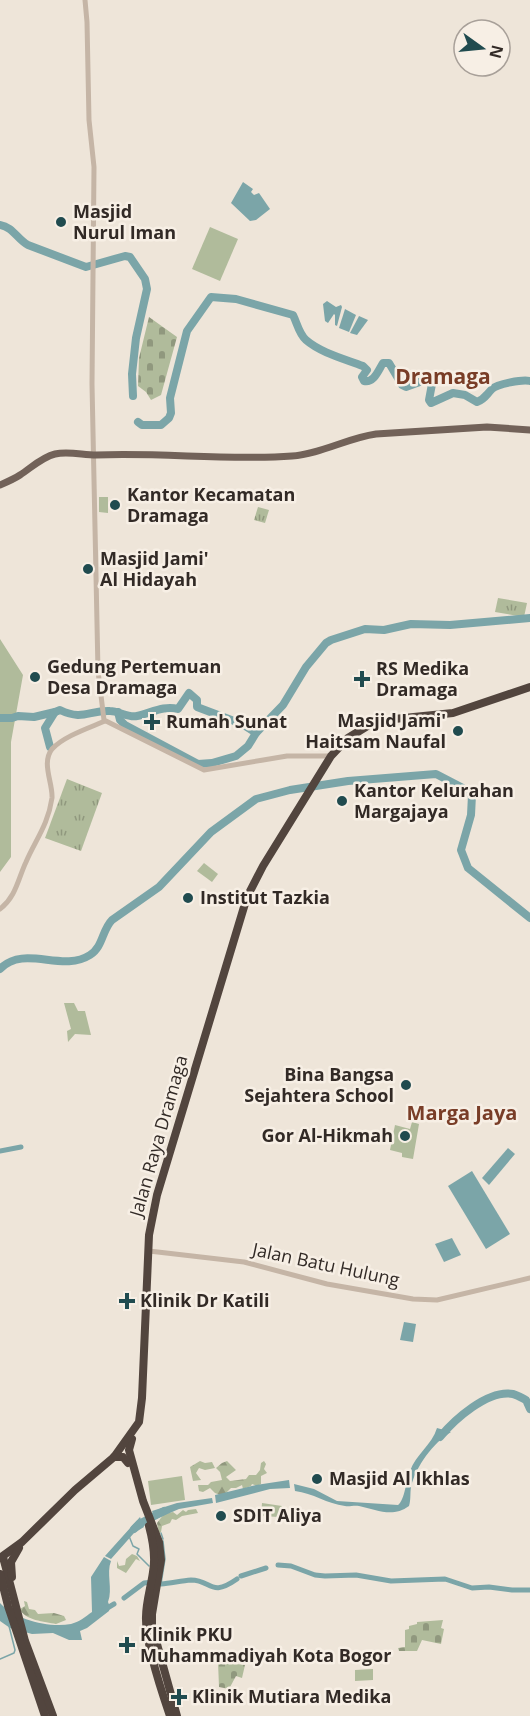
<svg xmlns="http://www.w3.org/2000/svg" width="530" height="1716" font-family="'Open Sans',sans-serif">
<style>
.grass{fill:#b0bb9b}
.forest{fill:url(#forest-firs)}
.cemetery{fill:url(#cemetery-stones)}
.park{fill:url(#park-tufts)}
.water{fill:#7ba5a8}
.lines{fill:none;stroke-linecap:round;stroke-linejoin:round}
.stream{stroke:#7ba5a8;stroke-width:1.5}
.canal{stroke:#7ba5a8;stroke-width:5}
.river{stroke:#7ba5a8;stroke-width:8}
.minor{stroke:#c5b5a6;stroke-width:5}
.major{stroke:#726259;stroke-width:7}
.highway{stroke:#52453e;stroke-width:8}
.poi-dot{fill:#204b4f;stroke:#f7efe5;stroke-width:2}
.labels{text-anchor:middle;stroke-width:5;stroke-linejoin:round;paint-order:stroke}
.poi-label{font-size:18px;font-weight:bold;fill:#322a26;stroke:#f7efe5;text-anchor:start}
.street-label{font-size:18px;fill:#322a26;stroke:#f7efe5}
.neighbourhood-label{font-size:20px;font-weight:bold;fill:#793d27;stroke:#f7efe5}
.quarter-label{font-size:21px;font-weight:bold;fill:#793d27;stroke:#f7efe5}
</style>
<defs>
<pattern id="forest-firs" width="22" height="20" patternUnits="userSpaceOnUse" patternTransform="scale(1.5)"><rect width="22" height="20" fill="#b0bb9b"/><path d="M5 1l3.5 6h-7zM16 11l3.5 6h-7z" fill="#90987e"/></pattern>
<pattern id="cemetery-stones" width="16" height="16" patternUnits="userSpaceOnUse" patternTransform="scale(1.5)"><rect width="16" height="16" fill="#b0bb9b"/><path d="M2 7V4a2 2 0 0 1 4 0v3zM10 15v-3a2 2 0 0 1 4 0v3z" fill="#90987e"/></pattern>
<pattern id="park-tufts" width="24" height="20" patternUnits="userSpaceOnUse" patternTransform="scale(1.5)"><rect width="24" height="20" fill="#b0bb9b"/><path d="M3 7l-1-3M5 7V3M7 7l1-3M15 17l-1-3M17 17v-4M19 17l1-3" fill="none" stroke="#90987e"/></pattern>
</defs>
<rect width="100%" height="100%" fill="#eee5d9"/>
<g class="grass">
<polygon points="210,227 238,239 220,281 192,269"/>
<polygon points="99,497 108,497 108,513 99,512"/>
<polygon points="0,639 23,675 11,742 11,857 0,872"/>
<polygon points="204,863 218,874 212,882 197,871"/>
<polygon points="64,1003 74,1003 78,1011 85,1011 91,1035 75,1034 68,1042 67,1031 71,1029"/>
<polygon points="412,1122 419,1124 413,1159 402,1157 402,1153 390,1150 395,1125 410,1129"/>
<polygon points="182,1476 185,1500 151,1505 148,1481"/>
<polygon points="262,1503 282,1506 279,1517 261,1516"/>
<polygon points="132,1554 137,1556 140,1561 136,1559 126,1573 117,1568 117,1561 119,1566 125,1565 126,1559"/>
<polygon points="373,1669 373,1680 355,1681 355,1670"/>
</g>
<g class="forest">
<polygon points="200,1461 205,1463 212,1462 215,1468 205,1470 199,1468 196,1473 201,1480 193,1481 190,1467"/>
<polygon points="227,1461 236,1470 226,1477 230,1481 246,1479 249,1475 256,1475 260,1470 261,1463 264,1461 266,1464 264,1469 267,1473 261,1476 261,1484 257,1486 252,1484 251,1486 243,1489 242,1485 236,1488 231,1488 223,1496 215,1493 210,1488 203,1492 199,1491 198,1485 208,1485 211,1482 222,1480 220,1472 216,1468 222,1463"/>
<polygon points="183,1510 186,1512 188,1510 196,1509 198,1513 182,1516 176,1520 172,1519 170,1523 162,1526 161,1532 159,1533 157,1523 164,1514 173,1512 177,1515"/>
<path d="M 24,1601 L 27,1602 L 29,1609 L 35,1610 L 38,1614 L 54,1613 L 64,1616 L 66,1620 L 56,1624 C 45,1622 24,1620 20,1609 L 25,1606 Z"/>
</g>
<g class="cemetery">
<polygon points="149,317 177,337 161,395 151,400 146,392 138,386 139,358"/>
<polygon points="443,1620 441,1628 444,1629 441,1644 422,1640 417,1651 399,1651 398,1648 405,1647 405,1630 409,1629 409,1626 417,1624 417,1622"/>
<polygon points="235,1660 236,1664 245,1665 242,1678 236,1676 229,1689 219,1687 218,1662"/>
</g>
<g class="park">
<polygon points="258,507 269,510 265,523 254,520"/>
<polygon points="498,598 527,603 524,617 495,612"/>
<polygon points="67,779 102,793 81,851 45,838"/>
</g>
<g class="water">
<polygon points="243,182 253,189 251,192 254,195 259,193 270,209 256,220 250,221 231,203"/>
<polygon points="327,301 336,307 341,305 342,307 337,326 335,325 335,315 334,314 328,323 325,321 323,304"/>
<polygon points="345,309 356,315 349,332 339,328"/>
<polygon points="359,316 368,320 357,335 350,333"/>
<polygon points="508,1148 515,1154 489,1185 482,1178"/>
<polygon points="472,1171 510,1234 486,1249 448,1186"/>
<polygon points="452,1238 461,1255 444,1262 435,1244"/>
<polygon points="404,1322 416,1324 413,1342 400,1340"/>
<path d="M 437,1428 L 451,1432 C 433,1443 416,1466 411,1487 C 410,1493 411,1500 409,1506 C 393,1518 377,1510 359,1506 C 354,1505 349,1507 345,1506 C 327,1504 313,1493 295,1491 L 294,1484 L 314,1489 L 337,1501 L 398,1505 C 405,1500 406,1480 410,1471 C 416,1454 432,1445 437,1428 Z"/>
<polygon points="289,1480 290,1488 270,1489 216,1503 215,1495 256,1485"/>
<polygon points="212,1498 213,1503 179,1509 156,1519 152,1511 177,1503"/>
<polygon points="140,1517 144,1527 134,1533 111,1559 105,1556"/>
<path d="M 104,1557 L 111,1561 C 106,1573 113,1589 108,1602 L 110,1607 L 109,1611 L 87,1628 L 80,1631 L 82,1640 L 69,1640 L 53,1633 L 32,1634 L 10,1628 L 0,1621 L 0,1603 C 15,1620 49,1628 71,1624 C 79,1622 85,1617 92,1612 L 91,1577 Z"/>
</g>
<g class="lines">
<g class="stream">
<polyline points="161,1533 163,1539"/>
<polyline points="129,1536 133,1546 139,1549 137,1554 149,1566"/>
<polyline points="161,1584 165,1559 163,1541"/>
<polyline points="0,1659 14,1653 15,1650 9,1626"/>
</g>
<g class="canal">
<polyline points="0,1151 21,1147"/>
<polyline points="278,1565 291,1566 315,1575 325,1576 356,1575 391,1581 445,1579 472,1588 489,1587 512,1590 530,1590"/>
<polyline points="241,1576 266,1568"/>
<path d="M 161,1584 C 171,1583 181,1581 191,1580 C 212,1580 210,1598 237,1579"/>
<polyline points="124,1598 144,1583 153,1582"/>
<polyline points="104,1610 114,1604"/>
</g>
<g class="river">
<path d="M 0,225 C 13,227 17,239 28,245 L 86,267 L 125,256 L 130,257 L 145,279 L 147,289 L 136,338 L 132,374 L 133,396"/>
<path d="M 138,422 L 142,425 L 161,425 L 169,418 L 171,413 L 170,398 L 187,331 L 211,297 L 236,299 L 293,315 C 297,323 299,334 306,340 C 321,353 345,359 363,366 L 367,370 L 362,377 L 364,381 C 374,383 378,371 383,363 L 389,363 L 402,385 L 406,387 L 428,379 L 432,384 L 429,400 L 431,403 L 453,393 L 465,395 L 477,402 C 485,399 486,395 492,389 C 497,384 523,379 530,381"/>
<polyline points="118,712 120,720 125,725 198,764 212,763 236,756 248,746 256,733"/>
<polyline points="0,718 12,718 18,716 34,717 55,712"/>
<path d="M 50,747 L 45,728 L 55,712 L 60,710 C 83,721 89,710 110,711 C 119,711 128,718 137,716 C 151,713 164,705 178,709 L 189,693 L 197,700 L 197,707 L 242,724 L 256,733 L 283,705 L 306,667 L 326,643 L 331,640 L 365,629 L 384,630 L 411,624 L 450,625 L 530,618"/>
<path d="M 0,969 C 24,944 62,973 90,955 C 103,947 102,930 112,920 L 159,887 L 211,832 L 256,799 L 290,790 L 348,781 L 436,774 L 461,787 L 472,795 L 471,815 L 461,850 L 468,868 L 530,918"/>
<path d="M 440,1437 C 454,1420 488,1389 513,1394 C 517,1395 522,1398 526,1400 L 530,1409"/>
<polyline points="134,1529 139,1524 164,1511"/>
</g>
<g class="minor">
<polyline points="85,0 87,22 89,120 94,167 92,384 98,671 104,720 204,770 287,756 331,756"/>
<path d="M 0,909 C 16,897 18,879 26,862 C 36,839 48,825 52,798 C 53,783 41,763 52,749 C 64,736 89,728 105,721"/>
<polyline points="149,1251 244,1262 327,1284 413,1299 437,1300 530,1278"/>
</g>
<path class="major" d="M 0,485 C 7,482 14,479 20,475 C 31,468 42,457 55,454 C 68,451 83,455 96,455 C 162,452 227,461 292,456 C 321,454 347,438 376,434 L 487,427 L 530,430"/>
<g class="highway">
<polyline points="132,1439 129,1450 143,1501 159,1542 161,1560 152,1614 152,1626 177,1716"/>
<polyline points="114,1457 123,1457 128,1463"/>
<path d="M 149,1526 C 153,1541 156,1556 153,1572 C 151,1587 146,1602 146,1617 C 145,1643 161,1690 170,1716"/>
<polyline points="3,1557 25,1641 53,1716"/>
<polyline points="0,1558 22,1542 75,1490 114,1457 139,1422 142,1398 149,1235 157,1195 247,897 263,866 331,756 348,738 369,725 394,719 453,713 530,687"/>
<polyline points="0,1574 8,1606 45,1716"/>
<polyline points="12,1577 11,1562 19,1548"/>
</g>
</g>
<g class="poi-dot">
<circle cx="61" cy="222" r="6"/>
<circle cx="115" cy="505" r="6"/>
<circle cx="88" cy="569" r="6"/>
<circle cx="35" cy="677" r="6"/>
<path d="M359 670h6v6h6v6h-6v6h-6v-6h-6v-6h6z"/>
<path d="M149 713h6v6h6v6h-6v6h-6v-6h-6v-6h6z"/>
<circle cx="458" cy="731" r="6"/>
<circle cx="342" cy="801" r="6"/>
<circle cx="188" cy="898" r="6"/>
<circle cx="406" cy="1085" r="6"/>
<circle cx="405" cy="1136" r="6"/>
<path d="M124 1292h6v6h6v6h-6v6h-6v-6h-6v-6h6z"/>
<circle cx="317" cy="1479" r="6"/>
<circle cx="221" cy="1516" r="6"/>
<path d="M124 1636h6v6h6v6h-6v6h-6v-6h-6v-6h6z"/>
<path d="M176 1688h6v6h6v6h-6v6h-6v-6h-6v-6h6z"/>
</g>
<g class="labels">
<g class="poi-label">
<text x="73" y="218">Masjid<tspan x="73" dy="21">Nurul Iman</tspan></text>
<text x="127" y="501">Kantor Kecamatan<tspan x="127" dy="21">Dramaga</tspan></text>
<text x="100" y="565">Masjid Jami'<tspan x="100" dy="21">Al Hidayah</tspan></text>
<text x="47" y="673">Gedung Pertemuan<tspan x="47" dy="21">Desa Dramaga</tspan></text>
<text x="376" y="675">RS Medika<tspan x="376" dy="21">Dramaga</tspan></text>
<text x="446" y="727" text-anchor="end">Masjid Jami'<tspan x="446" dy="21">Haitsam Naufal</tspan></text>
<text x="166" y="728">Rumah Sunat</text>
<text x="354" y="797">Kantor Kelurahan<tspan x="354" dy="21">Margajaya</tspan></text>
<text x="200" y="904">Institut Tazkia</text>
<text x="394" y="1081" text-anchor="end">Bina Bangsa<tspan x="394" dy="21">Sejahtera School</tspan></text>
<text x="393" y="1142" text-anchor="end">Gor Al-Hikmah</text>
<text x="140" y="1307">Klinik Dr Katili</text>
<text x="329" y="1485">Masjid Al Ikhlas</text>
<text x="233" y="1522">SDIT Aliya</text>
<text x="140" y="1641">Klinik PKU<tspan x="140" dy="21">Muhammadiyah Kota Bogor</tspan></text>
<text x="192" y="1703">Klinik Mutiara Medika</text>
</g>
<g class="street-label">
<text transform="translate(159 1136) rotate(-74)" y="6">Jalan Raya Dramaga</text>
<text transform="translate(326 1265) rotate(12)" y="6">Jalan Batu Hulung</text>
</g>
<g class="neighbourhood-label">
<text x="462" y="1120">Marga Jaya</text>
</g>
<g class="quarter-label">
<text x="443" y="384">Dramaga</text>
</g>
</g>
<g transform="translate(482 48) rotate(105)"><circle r="28" fill="#f7efe5" stroke="#a8a099" stroke-width="1.5"/>
<path d="M0-4.5L10 22L0 15L-10 22Z" fill="#204b4f"/>
<text y="-9" font-size="16" font-weight="bold" text-anchor="middle" fill="#322a26">N</text>
</g>
</svg>
